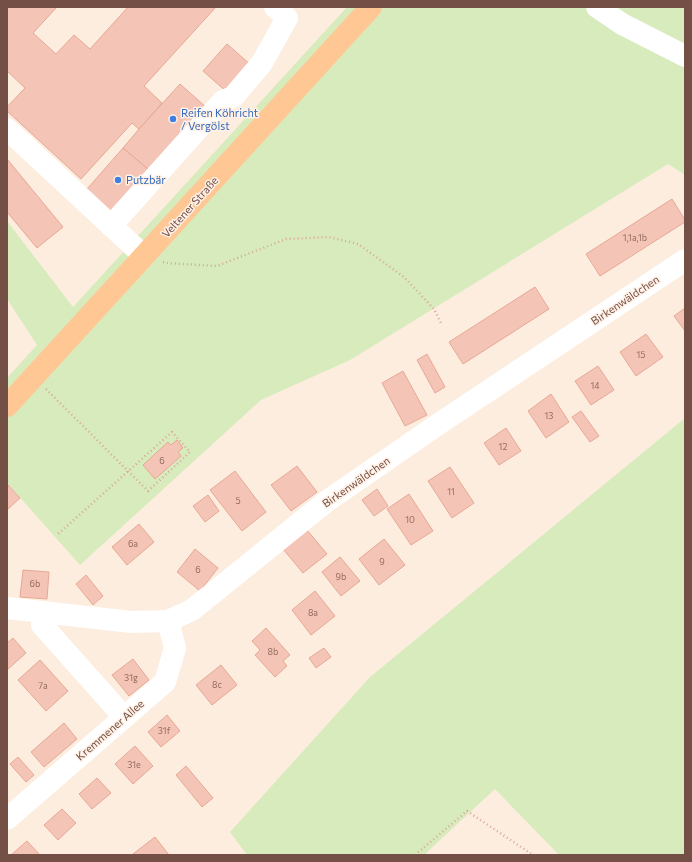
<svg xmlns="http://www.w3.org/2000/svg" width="692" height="862" font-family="Commissioner,sans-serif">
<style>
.green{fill:#d7ebbd}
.building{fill:#f4c5b6;stroke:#e7a895}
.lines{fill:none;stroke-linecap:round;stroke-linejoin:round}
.path{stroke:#d8a899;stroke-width:2.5;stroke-dasharray:1 3;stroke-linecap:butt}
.minor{stroke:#fff;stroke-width:22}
.major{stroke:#ffc794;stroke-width:22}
.shop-dot{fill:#3f7fe0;stroke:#fff1e6;stroke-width:1.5}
.labels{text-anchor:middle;stroke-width:3;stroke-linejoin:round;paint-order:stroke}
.number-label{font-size:9px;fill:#946c62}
.shop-label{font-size:11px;fill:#366cbe;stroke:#fff1e6;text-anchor:start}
.street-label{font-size:11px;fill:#744f46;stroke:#fff1e6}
</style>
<rect width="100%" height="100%" fill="#fdeddf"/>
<g class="green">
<polygon points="347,7 685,7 685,175 668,164 350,360 261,400 80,565 7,483 7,378 37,345 7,299 7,221 73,307"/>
<polygon points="685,418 685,855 559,855 495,789 424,855 247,855 230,832 370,677"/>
</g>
<g class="building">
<polygon points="7,7 57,7 33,33 56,54 74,35 90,49 128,7 216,7 144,86 162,103 139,129 132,123 81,179 7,111 7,107 25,88 7,71"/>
<polygon points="227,44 252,66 228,93 203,71"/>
<polygon points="180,84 207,108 150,171 123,148 139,129"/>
<polygon points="123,148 150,171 111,211 87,189"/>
<polygon points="7,159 63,227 37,248 7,212"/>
<polygon points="672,199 685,220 685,222 600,276 586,254"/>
<polygon points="535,287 549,309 463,364 449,342"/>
<polygon points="685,308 685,331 674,316"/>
<polygon points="646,334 663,357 636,376 620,352"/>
<polygon points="427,354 445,387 435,393 417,360"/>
<polygon points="598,366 614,390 591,405 575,381"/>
<polygon points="403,371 427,415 405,426 382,383"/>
<polygon points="551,394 569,422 546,438 528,411"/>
<polygon points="581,411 599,436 590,442 572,417"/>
<polygon points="506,428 521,451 499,465 484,443"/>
<polygon points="177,440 183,448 178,452 181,456 155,479 143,465 168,442 171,445"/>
<polygon points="297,466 317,492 291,511 271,485"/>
<polygon points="450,467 474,503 452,518 428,481"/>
<polygon points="235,471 266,512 242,531 210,490"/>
<polygon points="7,484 20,498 7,510"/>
<polygon points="377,489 388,506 374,516 362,500"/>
<polygon points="409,494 433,531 411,545 387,509"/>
<polygon points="208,495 219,511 205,522 193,506"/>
<polygon points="139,524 154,542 127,565 112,547"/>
<polygon points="307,530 327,554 303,573 283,549"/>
<polygon points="384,539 405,565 379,585 359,559"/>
<polygon points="195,549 218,568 200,591 177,572"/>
<polygon points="340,557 360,581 341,596 322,572"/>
<polygon points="23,570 49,572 47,599 20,597"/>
<polygon points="86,575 103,596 93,605 76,584"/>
<polygon points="315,591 335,616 311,635 292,610"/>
<polygon points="266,628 290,655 283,661 287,666 275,677 255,655 260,650 252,641"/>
<polygon points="13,638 26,653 7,670 7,643"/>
<polygon points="324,648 331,657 316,668 309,658"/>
<polygon points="133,659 149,680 129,696 112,675"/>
<polygon points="40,660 68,691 46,711 18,680"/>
<polygon points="221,665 237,685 212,705 196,685"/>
<polygon points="167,715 180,731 161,747 148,732"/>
<polygon points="64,723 77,739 44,767 31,752"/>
<polygon points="135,746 153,766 133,784 115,764"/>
<polygon points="18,757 34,775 26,782 10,764"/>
<polygon points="186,766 213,798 202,807 176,775"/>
<polygon points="97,778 111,793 92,809 79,794"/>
<polygon points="62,809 76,823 58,840 44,825"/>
<polygon points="155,837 169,855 133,855 133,854"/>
<polygon points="27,841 40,855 11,855"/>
</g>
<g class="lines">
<g class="path">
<polyline points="163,262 166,263 217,266 286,239 329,237 358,244 404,277 434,309 442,325"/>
<polyline points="46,389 148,491 190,452 172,432 58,534"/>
<polyline points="415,855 467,811 533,855"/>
</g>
<g class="minor">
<polyline points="597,7 622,24 685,56"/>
<polyline points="7,129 144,256"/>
<polyline points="111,226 223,101 233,97 262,63 287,18 275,7"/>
<polyline points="7,608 131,622 168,621 192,610 327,501 440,423 685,260"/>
<polyline points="44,612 42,625 124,717"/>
<polyline points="7,819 165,682 175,648 168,621"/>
</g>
<polyline class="major" points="7,406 144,256 371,7"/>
</g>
<g class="shop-dot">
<circle cx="173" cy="119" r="4"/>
<circle cx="118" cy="180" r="4"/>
</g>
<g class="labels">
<g class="number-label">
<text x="635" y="241">1,1a,1b</text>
<text x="641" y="358">15</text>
<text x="595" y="389">14</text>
<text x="549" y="419">13</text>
<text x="503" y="450">12</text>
<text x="162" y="464">6</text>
<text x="451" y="495">11</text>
<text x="238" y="504">5</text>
<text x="410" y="523">10</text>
<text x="133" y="547">6a</text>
<text x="382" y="565">9</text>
<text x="198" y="573">6</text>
<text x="341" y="580">9b</text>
<text x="35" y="587">6b</text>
<text x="313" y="616">8a</text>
<text x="273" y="655">8b</text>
<text x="131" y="681">31g</text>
<text x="217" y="688">8c</text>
<text x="43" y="689">7a</text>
<text x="164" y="734">31f</text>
<text x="134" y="768">31e</text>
</g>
<g class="shop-label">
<text x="181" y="117">Reifen Köhricht<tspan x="181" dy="13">/ Vergölst</tspan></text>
<text x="126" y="184">Putzbär</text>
</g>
<g class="street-label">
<text transform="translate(190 207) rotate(-48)" y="4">Veltener Straße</text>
<text transform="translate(625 300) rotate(-34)" y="4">Birkenwäldchen</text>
<text transform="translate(356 482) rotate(-35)" y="4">Birkenwäldchen</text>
<text transform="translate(110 730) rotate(-41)" y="4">Kremmener Allee</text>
</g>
</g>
<rect width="692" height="862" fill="none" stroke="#744f46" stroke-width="16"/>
</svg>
